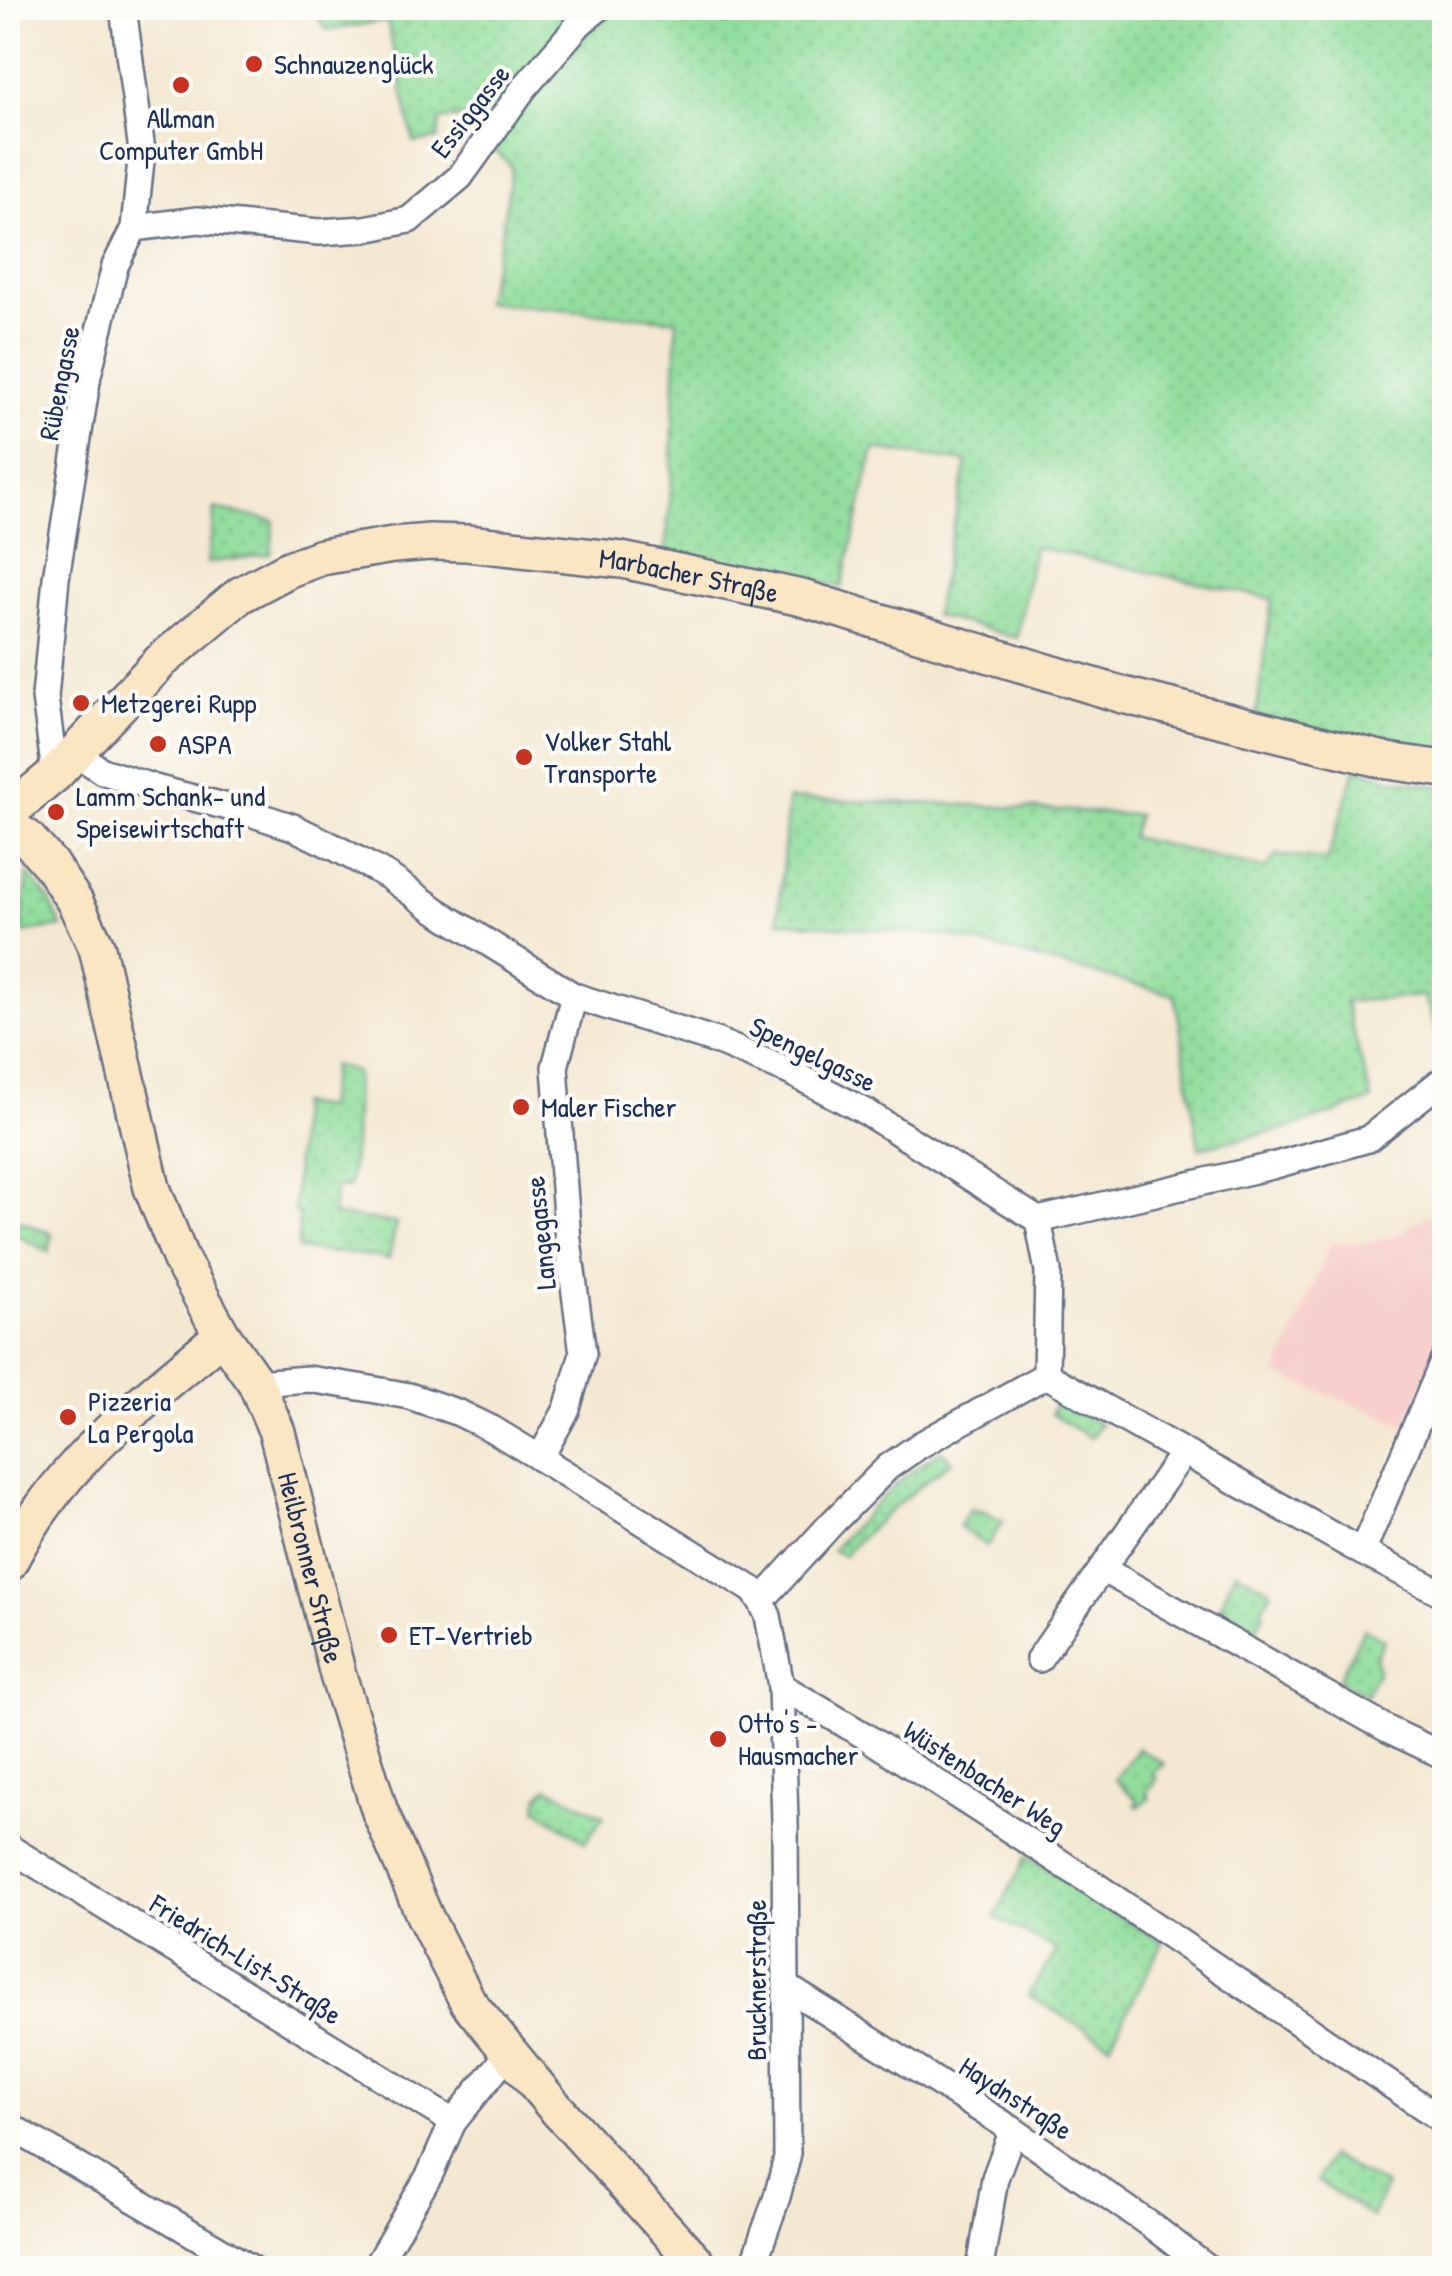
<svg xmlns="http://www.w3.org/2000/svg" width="1452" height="2276" font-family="'Patrick Hand',sans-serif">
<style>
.built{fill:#f7d0cd}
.grass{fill:url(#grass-dots);stroke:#56867d;stroke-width:2.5}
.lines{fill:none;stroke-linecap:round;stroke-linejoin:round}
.street-casing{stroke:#677086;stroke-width:30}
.secondary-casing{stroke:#677086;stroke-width:40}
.street{stroke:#fff;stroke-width:25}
.secondary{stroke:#fbe6c4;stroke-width:35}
.poi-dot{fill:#c8321e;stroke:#fdfcf7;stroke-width:4}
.labels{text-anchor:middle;stroke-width:8;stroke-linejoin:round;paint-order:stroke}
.poi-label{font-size:28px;fill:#1b2f5e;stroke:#fdfcf7;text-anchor:start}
.street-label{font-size:28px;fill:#1b2f5e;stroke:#fdfcf7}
</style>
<defs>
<pattern id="grass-dots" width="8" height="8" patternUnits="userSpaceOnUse" patternTransform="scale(2.5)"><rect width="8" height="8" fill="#92de9c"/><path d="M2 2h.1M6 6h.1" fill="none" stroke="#7dbf89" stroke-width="1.8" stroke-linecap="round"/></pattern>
</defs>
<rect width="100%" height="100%" fill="#fdfcf7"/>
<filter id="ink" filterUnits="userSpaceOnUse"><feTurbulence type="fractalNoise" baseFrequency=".01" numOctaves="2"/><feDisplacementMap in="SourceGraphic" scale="20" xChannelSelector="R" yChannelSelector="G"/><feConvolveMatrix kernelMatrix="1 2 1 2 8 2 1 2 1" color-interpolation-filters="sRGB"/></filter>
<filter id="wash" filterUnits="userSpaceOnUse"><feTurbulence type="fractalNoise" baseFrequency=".0048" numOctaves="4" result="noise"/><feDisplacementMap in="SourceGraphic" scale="40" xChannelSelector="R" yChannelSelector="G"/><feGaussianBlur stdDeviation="2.25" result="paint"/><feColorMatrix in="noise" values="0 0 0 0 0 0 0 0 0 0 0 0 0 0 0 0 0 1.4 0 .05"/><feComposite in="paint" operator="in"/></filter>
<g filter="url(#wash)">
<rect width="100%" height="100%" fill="#f4e8d1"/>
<polygon class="built" points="1429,1214 1444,1220 1444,1335 1406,1425 1277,1374 1331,1243 1357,1244 1378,1241 1401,1233"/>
<g class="grass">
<polygon points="309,8 590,8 475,140 472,117 440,120 438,139 414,143 387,21 327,30"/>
<polygon points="615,8 1444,8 1444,758 1256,716 1272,599 1034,547 1017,638 934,615 967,462 874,449 842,587 765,571 665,556 671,488 677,320 484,302 500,241 512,167 490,146 582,38"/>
<polygon points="215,509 274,521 271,554 207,563"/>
<polygon points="1356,767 1387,778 1444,787 1444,1051 1424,996 1345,1002 1372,1100 1293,1127 1199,1148 1175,995 951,936 778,921 788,799 951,804 1138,815 1131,837 1266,869 1276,855 1327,860"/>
<polygon points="28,873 48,898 62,927 21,933"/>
<polygon points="332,1065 356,1072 354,1146 349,1188 336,1187 332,1215 396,1223 389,1259 336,1251 335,1253 298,1249 299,1214 294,1211 298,1104 326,1108"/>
<polygon points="20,1221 52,1234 49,1252 8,1231 8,1224"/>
<polygon points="1057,1399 1100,1424 1090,1438 1051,1414"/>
<path d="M 941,1451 L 952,1461 C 913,1491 876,1520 843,1556 L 832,1550 C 866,1515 898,1476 941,1451 Z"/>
<polygon points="971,1508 978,1513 980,1510 1003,1522 987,1546 958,1527"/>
<polygon points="1235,1570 1272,1591 1261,1612 1264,1614 1255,1631 1219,1610"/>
<polygon points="1364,1628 1384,1640 1376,1657 1378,1670 1366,1695 1338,1681"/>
<polygon points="1138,1748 1164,1764 1152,1774 1157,1779 1146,1794 1150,1798 1138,1807 1135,1805 1138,1801 1115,1779"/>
<polygon points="548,1787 604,1816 585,1842 537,1809 539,1796"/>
<polygon points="1027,1856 1163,1943 1110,2044 1028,1995 1057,1950 995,1917"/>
<polygon points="1330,2156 1386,2186 1372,2217 1317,2181"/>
</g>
</g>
<g filter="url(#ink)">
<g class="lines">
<defs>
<g id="street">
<polyline points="134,228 198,220 319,232 365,229 409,220 460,177 524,88 580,23 599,8"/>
<polyline points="76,753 102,771 155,788 247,812 293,827 336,848 388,876 437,911 574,996 716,1041 790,1072 866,1112 1038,1220 1048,1271 1046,1375 920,1445 888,1467 831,1524 761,1601"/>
<polyline points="55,774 45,697 56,578 88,375 115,266 134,228 142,151 123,8"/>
<polyline points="1038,1220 1272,1166 1368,1139 1444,1079"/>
<polyline points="1046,1375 1362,1552 1444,1594"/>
<polyline points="256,1383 308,1379 365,1388 409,1396 459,1413 492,1429 540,1458 753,1590 761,1601 768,1616 781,1686 785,1821 787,2158 777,2197 752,2268"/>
<polyline points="540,1458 567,1409 583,1353 568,1241 555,1067 574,996"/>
<polyline points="1362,1552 1444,1360"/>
<polyline points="1102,1569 1389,1730 1444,1756"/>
<polyline points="1039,1659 1183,1453"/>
<polyline points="781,1686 865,1736 1092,1883 1444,2121"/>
<polyline points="8,1847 453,2122"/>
<polyline points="787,1987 1013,2130 1152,2226 1207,2268"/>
<polyline points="8,2125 251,2268"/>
<polyline points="375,2268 430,2174 453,2122 509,2053"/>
<polyline points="980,2268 995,2178 1013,2130"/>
</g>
<g id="secondary">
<path id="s1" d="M 8,813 L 55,774 L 161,661 L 240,595 L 289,569 L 321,557 L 393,545 L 430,542 L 467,543 L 622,560 L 802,598 L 1123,695 L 1388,761 L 1444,769"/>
<path id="s2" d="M 8,826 L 26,837 L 50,864 L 75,902 L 97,948 L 152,1188 L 181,1260 L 222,1335 L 256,1383 L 277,1432 L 338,1675 L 380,1812 L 425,1917 L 468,2002 L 552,2104 L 701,2268"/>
<path d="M 8,1564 C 21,1539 36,1515 53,1493 C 100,1432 164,1385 222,1335"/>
</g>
</defs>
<use href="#street" class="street-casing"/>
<use href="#secondary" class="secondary-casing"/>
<use href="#street" class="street"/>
<use href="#secondary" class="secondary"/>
</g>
</g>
<g class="poi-dot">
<circle cx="254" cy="64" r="10"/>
<circle cx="181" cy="85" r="10"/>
<circle cx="81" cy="703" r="10"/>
<circle cx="158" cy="744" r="10"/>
<circle cx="524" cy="757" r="10"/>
<circle cx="56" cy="812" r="10"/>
<circle cx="521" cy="1107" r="10"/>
<circle cx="68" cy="1417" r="10"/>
<circle cx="389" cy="1635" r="10"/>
<circle cx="718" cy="1739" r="10"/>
</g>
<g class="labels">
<g class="poi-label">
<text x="274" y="74">Schnauzenglück</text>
<text x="181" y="128" text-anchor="middle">Allman<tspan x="181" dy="32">Computer GmbH</tspan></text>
<text x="101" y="713">Metzgerei Rupp</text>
<text x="544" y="751">Volker Stahl<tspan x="544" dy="32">Transporte</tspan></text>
<text x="178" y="754">ASPA</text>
<text x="76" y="806">Lamm Schank- und<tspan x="76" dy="32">Speisewirtschaft</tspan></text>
<text x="541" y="1117">Maler Fischer</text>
<text x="88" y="1411">Pizzeria<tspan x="88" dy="32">La Pergola</tspan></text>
<text x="409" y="1645">ET-Vertrieb</text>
<text x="738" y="1733">Otto's -<tspan x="738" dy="32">Hausmacher</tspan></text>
</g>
<g class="street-label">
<text transform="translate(470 111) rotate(-52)" y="10">Essiggasse</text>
<text transform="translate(59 383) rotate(-79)" y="10">Rübengasse</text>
<text dy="10" stroke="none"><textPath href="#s1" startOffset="780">Marbacher Straße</textPath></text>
<text transform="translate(813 1054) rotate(26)" y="10">Spengelgasse</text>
<text transform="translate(540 1233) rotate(-96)" y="10">Langegasse</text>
<text dy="10" stroke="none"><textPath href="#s2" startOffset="815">Heilbronner Straße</textPath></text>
<text transform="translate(985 1778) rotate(33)" y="10">Wüstenbacher Weg</text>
<text transform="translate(246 1959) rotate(32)" y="10">Friedrich-List-Straße</text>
<text transform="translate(756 1980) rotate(-90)" y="10">Brucknerstraße</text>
<text transform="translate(1016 2098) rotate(33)" y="10">Haydnstraße</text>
</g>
</g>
<rect width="1452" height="2276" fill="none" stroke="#fdfcf7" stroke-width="40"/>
</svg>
